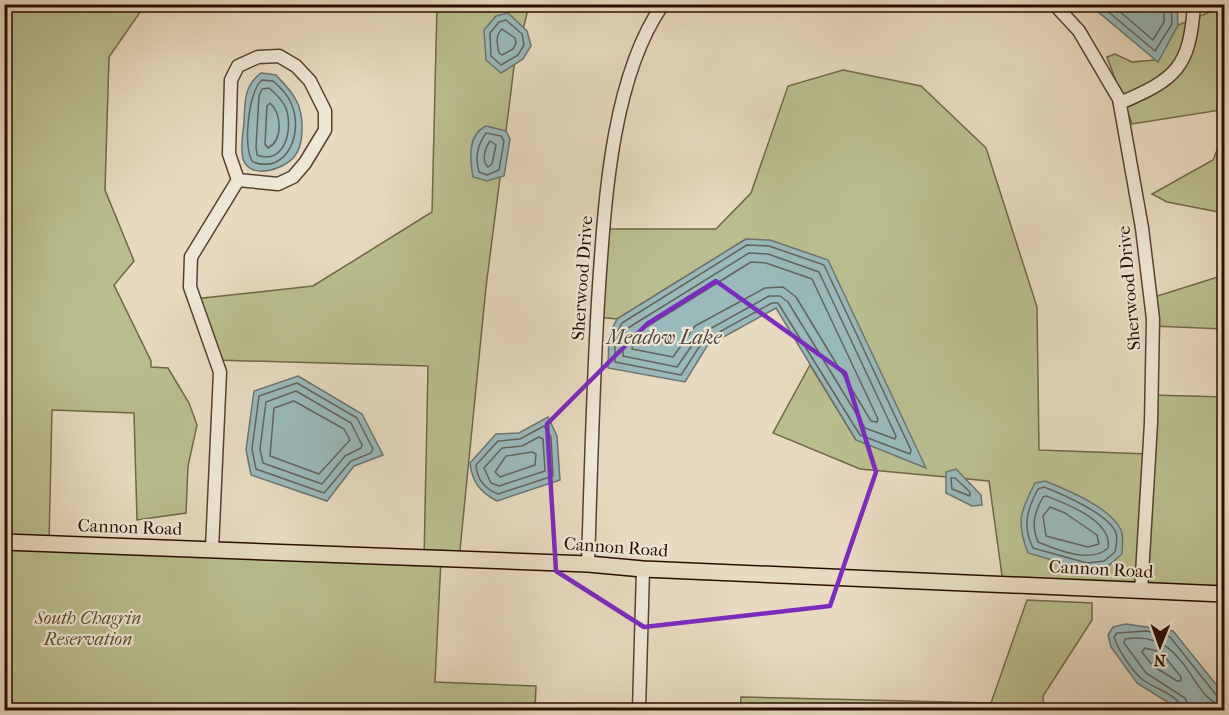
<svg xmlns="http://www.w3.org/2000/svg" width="1229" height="715" font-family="'IM FELL French Canon',serif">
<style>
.green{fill:#babe8f;stroke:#726648;stroke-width:1.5}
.water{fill:#99b9ba;stroke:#6c7470;stroke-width:1.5}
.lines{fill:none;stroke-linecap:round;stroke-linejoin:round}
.shore{stroke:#61635d;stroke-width:1.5}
.minor-casing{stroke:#584030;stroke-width:15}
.major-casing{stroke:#290d00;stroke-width:18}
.minor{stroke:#efe7d6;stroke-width:12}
.major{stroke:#e7dac0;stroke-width:15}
.marked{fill:none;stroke:#7b2cbf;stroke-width:4.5;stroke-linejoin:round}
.labels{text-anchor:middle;stroke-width:4.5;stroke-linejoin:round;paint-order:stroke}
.street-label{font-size:18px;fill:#290d00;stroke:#efe7d6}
.park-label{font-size:18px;font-style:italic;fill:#5c4b32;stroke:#efe7d6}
.water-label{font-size:20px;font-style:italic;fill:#504941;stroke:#efe7d6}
</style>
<rect width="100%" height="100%" fill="#e7dac0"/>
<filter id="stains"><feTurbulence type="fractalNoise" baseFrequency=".00333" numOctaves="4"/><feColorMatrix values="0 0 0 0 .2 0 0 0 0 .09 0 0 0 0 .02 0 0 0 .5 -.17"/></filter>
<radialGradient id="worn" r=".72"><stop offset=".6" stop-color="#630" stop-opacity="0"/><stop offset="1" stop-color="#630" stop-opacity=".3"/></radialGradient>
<g class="green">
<polygon points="4,5 145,5 109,57 105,190 134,261 114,285 151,361 151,367 168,368 189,403 197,425 188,466 186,513 137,520 134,413 52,410 49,543 424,559 428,366 216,360 194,299 313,286 432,212 437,5 529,5 514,67 506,131 486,287 459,560 441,559 435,682 536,686 535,710 5,710"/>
<polygon points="1224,6 1224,213 1167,202 1152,194 1213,160 1224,133 1220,110 1132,124 1107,57 1115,54 1132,62 1155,60 1178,25"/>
<polygon points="843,70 921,86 986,148 1037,307 1039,450 1149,454 1152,395 1224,397 1224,594 1003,583 989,481 860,469 773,433 810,365 856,440 746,239 617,319 597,317 603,229 716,229 751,193 788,86"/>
<polygon points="1224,275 1224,329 1153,326 1151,298"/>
<polygon points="1027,600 1092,603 1092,620 1043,696 1044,710 740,710 741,697 991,703"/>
</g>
<g class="water">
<polygon points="1090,5 1177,5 1178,25 1158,62"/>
<polygon points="508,13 527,31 531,46 523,59 501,73 486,60 484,30 496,16"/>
<path d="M 261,73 L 276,75 C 283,83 291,90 296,100 C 304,114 305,144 294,157 C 283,170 250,180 243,159 C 240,148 243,133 244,122 C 245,101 244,86 261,73 Z"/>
<path d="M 486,126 L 506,131 L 510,139 L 504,176 L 487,181 L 473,177 C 470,160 467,135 486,126 Z"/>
<polygon points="746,239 770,240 828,260 926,468 856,440 776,308 707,346 685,382 608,368 609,335 617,319"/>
<polygon points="298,376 362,414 383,455 354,466 327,501 251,475 246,450 254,391"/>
<path d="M 548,417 L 557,436 L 560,480 L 497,501 C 480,492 472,482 470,463 L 496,434 L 519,433 Z"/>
<polygon points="956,469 981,495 982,505 972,506 946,493 946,472"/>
<path d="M 1045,481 C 1067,490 1110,507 1121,530 C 1124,536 1122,547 1122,554 L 1107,567 L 1087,570 L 1028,553 C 1016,522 1020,512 1035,483 Z"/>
<polygon points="1126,624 1173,631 1223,693 1224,710 1180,710 1137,683 1111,647 1108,635 1113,627"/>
</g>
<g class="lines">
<g class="shore">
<polyline points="1099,4 1155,51 1172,24 1171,4"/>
<polyline points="1111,4 1153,40 1164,22 1164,4"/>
<polygon points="506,20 522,34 524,45 518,55 501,65 491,56 490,33 499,22"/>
<path d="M 502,29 L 515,38 L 516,43 L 513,49 L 502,55 L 499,53 C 497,43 495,36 502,29 Z"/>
<path d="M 262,80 L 273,81 C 280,87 288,95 291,103 C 304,131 288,175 253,162 C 242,149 249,89 262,80 Z"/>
<path d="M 269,88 C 275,93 281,99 285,106 C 294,126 286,166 257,155 L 256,147 L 259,96 L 262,89 Z"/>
<path d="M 270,103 C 282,114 283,140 268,148 L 265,144 L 267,106 Z"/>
<path d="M 486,133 L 501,136 L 504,141 L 499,170 L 487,175 L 479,172 C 475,157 477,146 486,133 Z"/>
<path d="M 490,141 L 496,145 L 492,164 L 488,167 C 481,161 485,148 490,141 Z"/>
<polygon points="747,245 769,246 824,265 911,450 910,454 860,435 778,303 772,303 703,341 681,375 615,362 615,337 622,323"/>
<polygon points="749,253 768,254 819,272 896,436 895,439 865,428 788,302 780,296 769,296 699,335 677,367 623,356 623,338 628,328"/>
<polygon points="751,262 766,263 812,279 878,419 877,422 871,421 796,297 783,287 765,288 695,326 673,357 632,349 635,334"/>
<polygon points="297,383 357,418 373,449 371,453 351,461 324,493 256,469 252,449 259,396"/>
<polygon points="296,391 351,423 362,445 361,448 345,456 322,484 263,463 260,449 266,402"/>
<polygon points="294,401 344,429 350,440 319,474 270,456 274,408"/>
<path d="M 544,426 L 551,437 L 553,476 L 498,494 C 485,489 477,480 476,465 L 498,441 L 520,439 Z"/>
<polygon points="539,437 543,439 545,471 499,486 491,483 484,468 502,448 522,446"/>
<polygon points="532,452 536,454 535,465 500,477 495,472 506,456"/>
<polygon points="951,478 955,478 970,492 970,496 952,489"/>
<path d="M 1044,487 C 1062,494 1109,514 1116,533 C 1118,538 1116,547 1115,552 L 1104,561 L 1087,563 L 1033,548 C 1022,526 1027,510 1038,489 Z"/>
<path d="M 1046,496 C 1067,504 1113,521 1108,548 C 1091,564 1057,550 1038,542 C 1031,525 1034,513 1043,497 Z"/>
<polygon points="1050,507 1065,513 1097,535 1099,544 1088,547 1046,536 1043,516"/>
<polygon points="1145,648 1161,652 1181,677 1181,681 1177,681 1153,666 1142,652"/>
<path d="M 1182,710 C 1181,696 1154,688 1143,680 C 1132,671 1118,650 1114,637 L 1117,633 L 1147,631 L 1170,637 L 1217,696 L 1224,698"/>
<path d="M 1190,710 L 1185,698 L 1146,673 L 1124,643 L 1125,639 C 1189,628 1190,703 1224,705"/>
</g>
<defs>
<g id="minor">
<polyline points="1054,4 1079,31 1119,99 1142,228 1153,319 1151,423 1141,591"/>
<path d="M 1120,103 C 1176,79 1190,68 1194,4"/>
<polyline points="212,549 220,372 190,287 191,257 238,180 278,184 293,177 305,163 325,130 325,111 310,81 296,66 279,56 258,57 238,66 231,80 229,154 238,180"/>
<path d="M 588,564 C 591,471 593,378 599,286 C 605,199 612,77 663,4"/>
<polyline points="639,710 643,569"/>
</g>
<polyline id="major" points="4,542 588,564 643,569 1224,594"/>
</defs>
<use href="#minor" class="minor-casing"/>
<use href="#major" class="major-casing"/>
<use href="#minor" class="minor"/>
<use href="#major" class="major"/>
</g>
<path class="marked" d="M 716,281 L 845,373 L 876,472 L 830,606 L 644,627 L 556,571 L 547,424 L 647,324 Z"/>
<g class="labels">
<g class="street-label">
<text transform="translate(582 278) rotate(-86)" y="6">Sherwood Drive</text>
<text transform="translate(1129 288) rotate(-95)" y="6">Sherwood Drive</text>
<text transform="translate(130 527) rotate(2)" y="6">Cannon Road</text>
<text transform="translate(616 547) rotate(4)" y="6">Cannon Road</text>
<text transform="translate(1101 569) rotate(3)" y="6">Cannon Road</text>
</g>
<g class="park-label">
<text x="88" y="624">South Chagrin<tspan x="88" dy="21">Reservation</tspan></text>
</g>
<g class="water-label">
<text x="664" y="344">Meadow Lake</text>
</g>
</g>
<rect width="1229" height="715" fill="none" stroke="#e7dac0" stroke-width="24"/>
<rect x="6" y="6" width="1217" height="703" fill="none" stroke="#290d00" stroke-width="3"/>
<rect x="12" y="12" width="1205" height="691" fill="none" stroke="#290d00" stroke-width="1.5"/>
<g transform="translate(1160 646) rotate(181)" stroke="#efe7d6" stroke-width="4.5" paint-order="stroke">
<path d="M0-4.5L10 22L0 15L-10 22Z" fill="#290d00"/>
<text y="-9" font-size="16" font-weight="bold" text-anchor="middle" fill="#290d00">N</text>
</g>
<rect width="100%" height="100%" filter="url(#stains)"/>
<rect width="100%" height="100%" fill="url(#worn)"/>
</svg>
